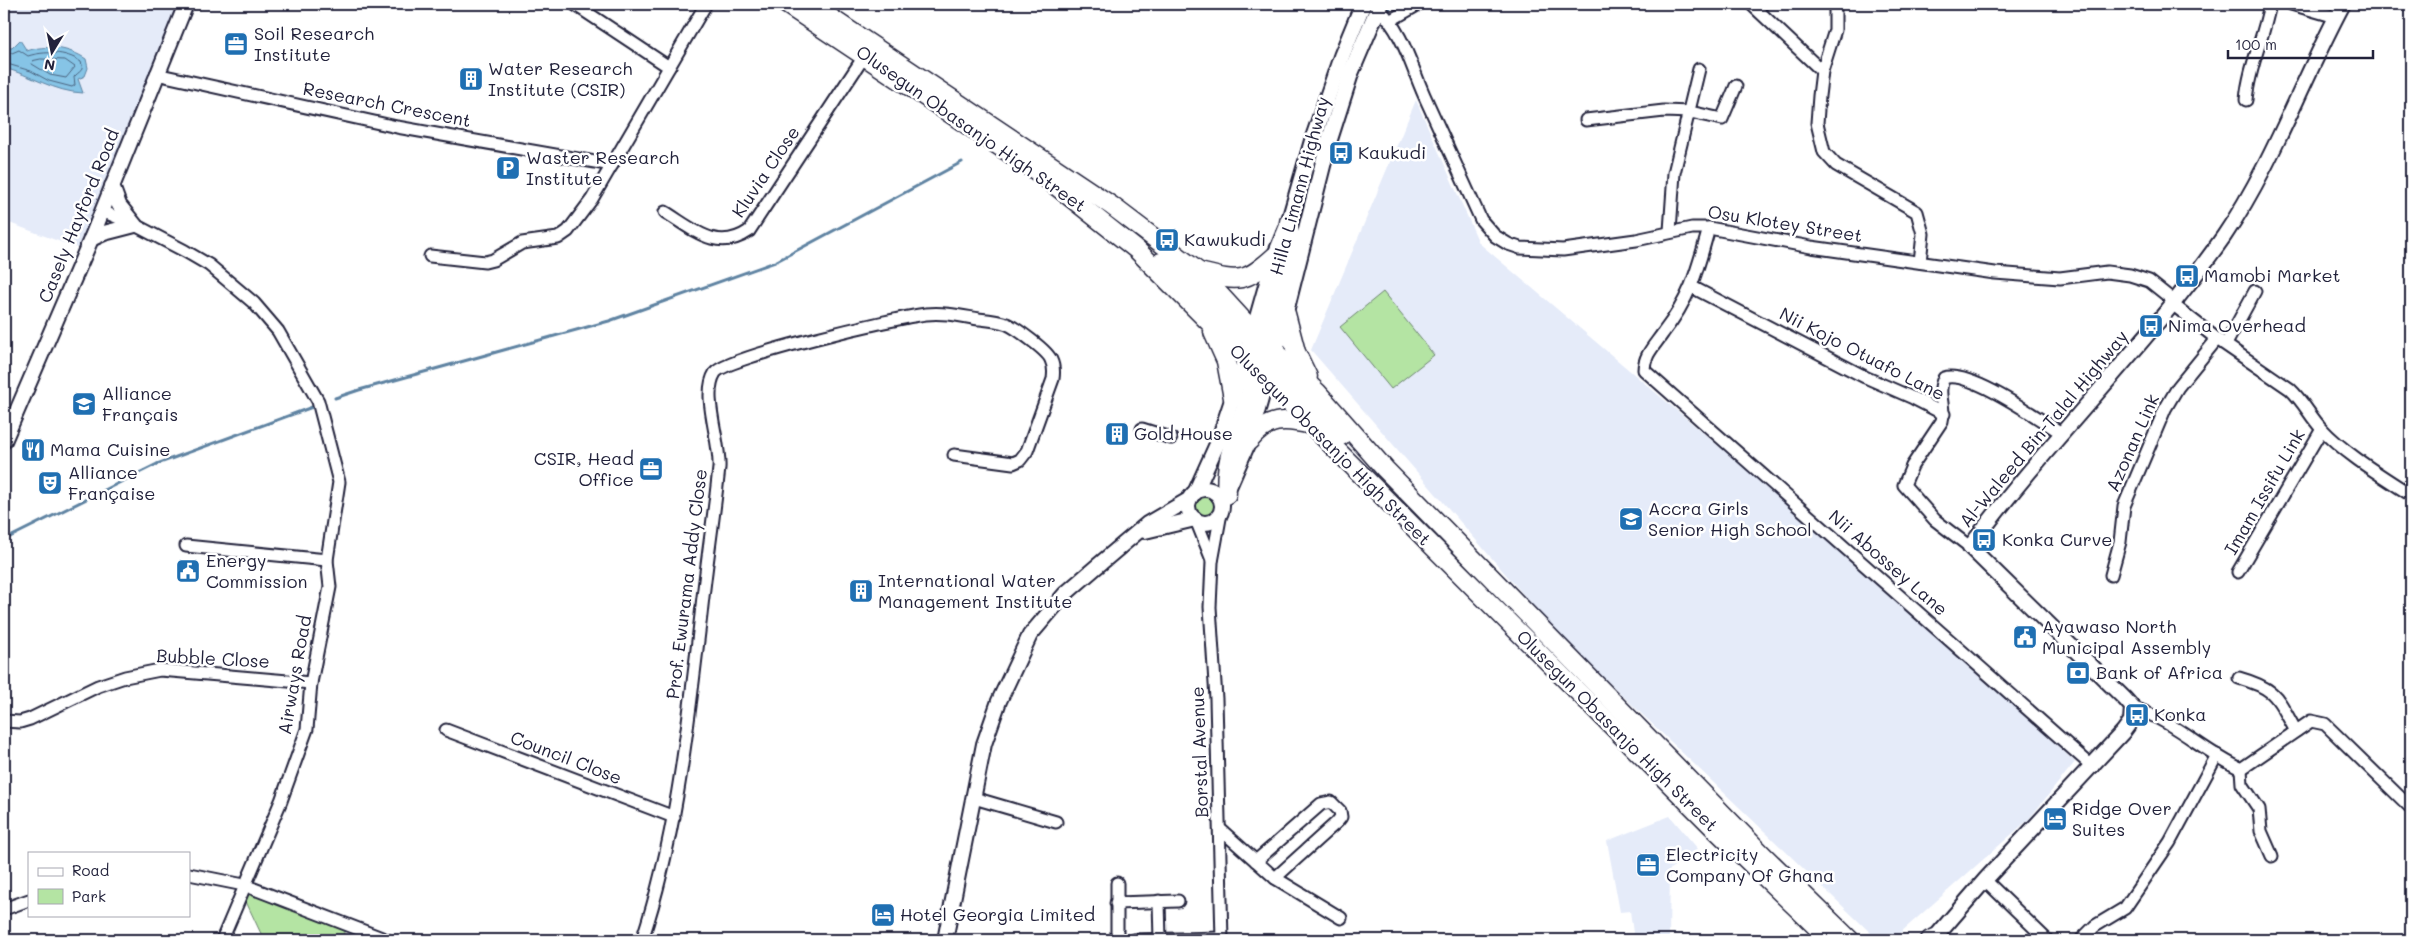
<svg xmlns="http://www.w3.org/2000/svg" width="2415" height="944" font-family="Mali,sans-serif">
<style>
.built{fill:#e5ebf9}
.green{fill:#b4e4a3;stroke:#6b836f}
.water{fill:#86c4e6;stroke:#5e83a2}
.lines{fill:none;stroke-linecap:round;stroke-linejoin:round}
.shore{stroke:#4a637f;stroke-width:1}
.stream{stroke:#5e83a2;stroke-width:3}
.minor-casing{stroke:#22223b;stroke-width:15}
.tertiary-casing{stroke:#22223b;stroke-width:18}
.secondary-casing{stroke:#22223b;stroke-width:19}
.primary-casing{stroke:#22223b;stroke-width:21}
.minor{stroke:#fff;stroke-width:11}
.tertiary{stroke:#fff;stroke-width:14}
.secondary{stroke:#fff;stroke-width:15}
.primary{stroke:#fff;stroke-width:18}
.labels{text-anchor:middle;stroke-width:5;stroke-linejoin:round;paint-order:stroke}
.poi-label{font-size:18px;fill:#22223b;stroke:#fff;text-anchor:start}
.street-label{font-size:18px;fill:#22223b;stroke:#fff}
</style>
<rect width="100%" height="100%" fill="#fff"/>
<filter id="ink" filterUnits="userSpaceOnUse"><feTurbulence type="fractalNoise" baseFrequency=".02" numOctaves="2"/><feDisplacementMap in="SourceGraphic" scale="10" xChannelSelector="R" yChannelSelector="G"/><feConvolveMatrix kernelMatrix="1 2 1 2 8 2 1 2 1" color-interpolation-filters="sRGB"/></filter>
<g filter="url(#ink)">
<g class="built">
<polygon points="4,4 179,4 80,249 4,221"/>
<polygon points="1416,100 1479,243 1898,598 2075,762 2028,820 1892,940 1878,940 1555,631 1311,350"/>
<polygon points="1670,816 1698,849 1670,869 1669,940 1634,940 1630,911 1620,912 1607,841"/>
</g>
<g class="green">
<polygon points="1383,292 1434,355 1391,389 1340,327"/>
<circle cx="1206" cy="506" r="13"/>
<polygon points="241,891 345,929 342,940 264,940"/>
</g>
<path class="water" d="M 20,40 L 27,51 C 45,44 70,48 86,59 L 88,68 L 85,76 L 78,79 L 83,93 C 54,92 31,75 4,68 L 4,47 L 12,48 Z"/>
<g class="lines">
<g class="shore">
<path d="M 4,52 L 12,53 L 19,50 L 28,56 C 44,51 66,51 81,62 C 85,71 79,71 74,77 L 75,85 L 72,87 L 49,81 L 31,71 L 4,63"/>
<polygon points="41,59 65,60 75,67 66,78 50,75 32,64 33,61"/>
</g>
<g class="stream">
<polyline points="1389,10 1391,4"/>
<polyline points="335,398 359,390 609,321 775,262 962,162"/>
<polyline points="4,540 157,464 315,406"/>
</g>
<defs>
<g id="minor">
<polyline points="574,4 669,67"/>
<polyline points="1751,4 1822,71"/>
<polyline points="1835,4 1835,30 1822,71 1819,96 1817,123 1824,152 1836,165 1917,212 1923,234 1920,262"/>
<polyline points="2291,4 2336,17"/>
<path d="M 1378,8 C 1403,32 1410,63 1424,95 C 1443,136 1462,178 1481,220 L 1495,236 L 1508,244 L 1520,248 L 1563,250 L 1636,240 L 1692,228 L 1709,228 L 1811,247 L 1995,273 L 2060,278 L 2107,272 L 2130,275 L 2149,281 L 2174,301"/>
<polyline points="1391,20 1419,4"/>
<polyline points="156,74 397,127 612,165"/>
<path d="M 2246,100 C 2249,66 2264,37 2270,4"/>
<polyline points="1586,120 1664,111 1690,112 1722,119 1736,86"/>
<polyline points="102,211 135,225 185,251 209,265 254,303 278,331 318,401 339,482 327,560 330,587 311,683 307,729 281,801 222,940"/>
<path d="M 665,212 C 693,229 717,253 749,231 L 865,55"/>
<path d="M 1709,228 C 1697,271 1691,297 1663,333 C 1655,345 1644,355 1644,370 L 2093,767"/>
<polyline points="1670,231 1674,173 1699,69"/>
<polyline points="430,256 485,262 493,260 522,243 558,238 568,231 592,199 706,4"/>
<polyline points="1692,287 1865,377 1913,398 1944,414"/>
<path d="M 2171,303 L 2217,339 L 2290,389 C 2303,401 2310,416 2321,428 C 2345,454 2382,476 2411,495"/>
<polyline points="2226,344 2255,291"/>
<polyline points="1142,429 1171,438"/>
<polyline points="1221,513 1212,562 1210,607 1216,699 1222,940"/>
<polyline points="1196,520 1212,560"/>
<polyline points="186,546 327,560"/>
<path d="M 1970,547 L 1935,520 L 1904,485 L 1912,466 L 1942,421 C 1946,406 1936,393 1944,378 C 1969,369 2040,420 2063,434"/>
<polyline points="2238,572 2322,429"/>
<polyline points="2111,575 2120,542 2124,506 2165,409 2178,387 2217,339"/>
<path d="M 2239,678 C 2278,689 2277,698 2296,731"/>
<path d="M 2132,707 C 2176,722 2201,750 2241,769 L 2311,721 L 2325,724 L 2411,808"/>
<polyline points="4,721 20,722 30,719 98,686 125,677 160,670 311,683"/>
<polyline points="446,730 674,817"/>
<polyline points="2241,769 2242,784 2259,809 2261,831 2272,856"/>
<polyline points="974,798 1056,822"/>
<polyline points="1220,829 1275,878 1341,918"/>
<polyline points="1256,861 1321,804 1331,802 1340,811 1341,817 1337,822 1275,878"/>
<polyline points="189,874 244,885 387,940"/>
<polyline points="1985,880 2047,940"/>
<polyline points="1117,883 1117,940"/>
<polyline points="1159,901 1160,940"/>
<polyline points="1116,903 1178,901"/>
<polyline points="4,909 29,900"/>
<path d="M 642,940 C 677,835 688,725 701,615 C 706,566 714,517 719,468 C 721,442 701,395 715,373 C 726,357 899,317 926,314 C 944,312 961,316 979,319 C 988,320 998,321 1007,324 C 1016,328 1048,351 1051,360 C 1054,366 1054,372 1053,379 L 1027,451 L 1020,460 L 1013,463 L 954,455"/>
<polyline points="1134,940 1222,938"/>
<polyline points="2081,940 2095,926 2125,908 2170,842 2217,755"/>
</g>
<g id="tertiary">
<polyline points="91,239 104,233 135,225 119,205 112,186"/>
<polyline points="4,441 91,239 186,4"/>
<circle cx="1205" cy="506" r="17"/>
<polyline points="1195,493 1218,442 1246,358"/>
<polyline points="1222,503 1249,441 1266,381"/>
<polyline points="1145,531 1195,519"/>
<polyline points="945,940 984,744 999,701 1030,635 1065,594 1095,568 1147,524 1190,499"/>
<path d="M 1933,940 L 1985,880 L 2123,732 L 2131,721 L 2132,707 L 2125,699 L 1970,547 C 2049,439 2147,346 2224,236 C 2273,164 2302,80 2343,4"/>
</g>
<g id="secondary">
<polyline points="1246,358 1275,256 1289,222 1313,139 1342,55 1363,4"/>
<polyline points="1273,361 1328,144 1351,72 1380,4"/>
</g>
<g id="primary">
<polyline points="786,4 1041,174 1137,250 1712,826 1830,940"/>
<polyline points="810,4 1112,206 1199,272 1254,332 1317,392 1385,469 1763,855 1850,940"/>
<polyline points="1161,262 1193,288 1242,334"/>
<path d="M 1199,272 C 1239,282 1244,284 1275,256"/>
<polyline points="1286,314 1296,352 1308,377"/>
<polyline points="1213,332 1226,361 1233,398"/>
<polyline points="1263,351 1289,248 1289,222"/>
<polyline points="1256,361 1271,369 1341,436"/>
<path d="M 1249,441 C 1268,418 1283,418 1311,425"/>
<path d="M 1227,494 C 1221,448 1255,406 1256,360"/>
<polyline points="1930,940 1935,938"/>
</g>
</defs>
<use href="#minor" class="minor-casing"/>
<use href="#tertiary" class="tertiary-casing"/>
<use href="#secondary" class="secondary-casing"/>
<use href="#primary" class="primary-casing"/>
<use href="#minor" class="minor"/>
<use href="#tertiary" class="tertiary"/>
<use href="#secondary" class="secondary"/>
<use href="#primary" class="primary"/>
</g>
</g>
<defs>
<symbol id="office-square" viewBox="-11 -11 22 22"><rect x="-9" y="-9" width="18" height="18" rx="4" fill="#1f6fb2" stroke="#fff"/><path d="M-6-3h4V-5.5h4V-3h4V5H-6ZM-1-4.5V-3h2v-1.5ZM-6 0V1H6V0Z" fill="#fff"/></symbol>
<symbol id="building-square" viewBox="-11 -11 22 22"><rect x="-9" y="-9" width="18" height="18" rx="4" fill="#1f6fb2" stroke="#fff"/><path d="M-4-6H4V6H1V3H-1V6H-4ZM-2.5-4.3h1.7v1.8h-1.7ZM.8-4.3h1.7v1.8H.8ZM-2.5-1h1.7V.8h-1.7ZM.8-1h1.7V.8H.8Z" fill="#fff"/></symbol>
<symbol id="bus-square" viewBox="-11 -11 22 22"><rect x="-9" y="-9" width="18" height="18" rx="4" fill="#1f6fb2" stroke="#fff"/><path d="M-5-6H5V4H4V6H2V4H-2V6H-4V4H-5ZM-3.5-4V0h7V-4ZM-3.5 1.2v1.5H-2V1.2ZM2 1.2v1.5H3.5V1.2Z" fill="#fff"/></symbol>
<symbol id="parking-square" viewBox="-11 -11 22 22"><rect x="-9" y="-9" width="18" height="18" rx="4" fill="#1f6fb2" stroke="#fff"/><path d="M-3.5-5.5H1a3.5 3.5 0 0 1 0 7H-1V5.5H-3.5ZM-1-3.4V-.6H.8a1.4 1.4 0 0 0 0-2.8Z" fill="#fff"/></symbol>
<symbol id="school-square" viewBox="-11 -11 22 22"><rect x="-9" y="-9" width="18" height="18" rx="4" fill="#1f6fb2" stroke="#fff"/><path d="M0-5L7-2L0 1L-7-2ZM-4 1L0 2.5L4 1V4Q0 6-4 4Z" fill="#fff"/></symbol>
<symbol id="restaurant-square" viewBox="-11 -11 22 22"><rect x="-9" y="-9" width="18" height="18" rx="4" fill="#1f6fb2" stroke="#fff"/><path d="M-5-6h1v4h1v-4h1v4h1v-4h1v5L-1.5 .5V6h-2V.5L-5-1ZM5-6V6H3V1.5H1.5Q1.5-4 5-6Z" fill="#fff"/></symbol>
<symbol id="theatre-square" viewBox="-11 -11 22 22"><rect x="-9" y="-9" width="18" height="18" rx="4" fill="#1f6fb2" stroke="#fff"/><path d="M-5-5.5Q0-4 5-5.5V0Q5 5 0 6Q-5 5-5 0ZM-3.3-2.5H-1v1.5H-3.3ZM1-2.5H3.3v1.5H1ZM-2.8 1Q0 5.5 2.8 1Z" fill="#fff"/></symbol>
<symbol id="civic-square" viewBox="-11 -11 22 22"><rect x="-9" y="-9" width="18" height="18" rx="4" fill="#1f6fb2" stroke="#fff"/><path d="M-.6-6.5H3V-4.5H.6V-3L4-1V1h2V6H-6V1h2V-1L-.6-3ZM-1.2 2.5V6h2.4V2.5Z" fill="#fff"/></symbol>
<symbol id="bank-square" viewBox="-11 -11 22 22"><rect x="-9" y="-9" width="18" height="18" rx="4" fill="#1f6fb2" stroke="#fff"/><path d="M-6-4H6V4H-6ZM0-2.3a2.3 2.3 0 1 0 0 4.6a2.3 2.3 0 1 0 0-4.6Z" fill="#fff"/></symbol>
<symbol id="hotel-square" viewBox="-11 -11 22 22"><rect x="-9" y="-9" width="18" height="18" rx="4" fill="#1f6fb2" stroke="#fff"/><path d="M-6-4.5h1.5V1H6V5H4.5V3h-9V5H-6ZM-4 0a1.8 1.8 0 1 1 3.6 0ZM.5 0V-2.5h3Q6-2.5 6 0Z" fill="#fff"/></symbol>
</defs>
<g fill-rule="evenodd">
<use href="#office-square" x="222" y="30" width="28" height="28"/>
<use href="#building-square" x="457" y="65" width="28" height="28"/>
<use href="#bus-square" x="1327" y="139" width="28" height="28"/>
<use href="#parking-square" x="494" y="154" width="28" height="28"/>
<use href="#bus-square" x="1153" y="226" width="28" height="28"/>
<use href="#bus-square" x="2173" y="262" width="28" height="28"/>
<use href="#bus-square" x="2137" y="312" width="28" height="28"/>
<use href="#school-square" x="70" y="390" width="28" height="28"/>
<use href="#building-square" x="1103" y="420" width="28" height="28"/>
<use href="#restaurant-square" x="19" y="436" width="28" height="28"/>
<use href="#office-square" x="637" y="455" width="28" height="28"/>
<use href="#theatre-square" x="36" y="469" width="28" height="28"/>
<use href="#school-square" x="1617" y="505" width="28" height="28"/>
<use href="#bus-square" x="1970" y="526" width="28" height="28"/>
<use href="#civic-square" x="174" y="557" width="28" height="28"/>
<use href="#building-square" x="847" y="577" width="28" height="28"/>
<use href="#civic-square" x="2011" y="623" width="28" height="28"/>
<use href="#bank-square" x="2064" y="659" width="28" height="28"/>
<use href="#bus-square" x="2123" y="701" width="28" height="28"/>
<use href="#hotel-square" x="2041" y="805" width="28" height="28"/>
<use href="#office-square" x="1634" y="851" width="28" height="28"/>
<use href="#hotel-square" x="869" y="901" width="28" height="28"/>
</g>
<g class="labels">
<g class="poi-label">
<text x="254" y="40">Soil Research<tspan x="254" dy="21">Institute</tspan></text>
<text x="488" y="75">Water Research<tspan x="488" dy="21">Institute (CSIR)</tspan></text>
<text x="1358" y="159">Kaukudi</text>
<text x="526" y="164">Waster Research<tspan x="526" dy="21">Institute</tspan></text>
<text x="1184" y="246">Kawukudi</text>
<text x="2204" y="282">Mamobi Market</text>
<text x="2168" y="332">Nima Overhead</text>
<text x="102" y="400">Alliance<tspan x="102" dy="21">Français</tspan></text>
<text x="1134" y="440">Gold House</text>
<text x="50" y="456">Mama Cuisine</text>
<text x="634" y="465" text-anchor="end">CSIR, Head<tspan x="634" dy="21">Office</tspan></text>
<text x="68" y="479">Alliance<tspan x="68" dy="21">Française</tspan></text>
<text x="1648" y="515">Accra Girls<tspan x="1648" dy="21">Senior High School</tspan></text>
<text x="2002" y="546">Konka Curve</text>
<text x="206" y="567">Energy<tspan x="206" dy="21">Commission</tspan></text>
<text x="878" y="587">International Water<tspan x="878" dy="21">Management Institute</tspan></text>
<text x="2042" y="633">Ayawaso North<tspan x="2042" dy="21">Municipal Assembly</tspan></text>
<text x="2096" y="679">Bank of Africa</text>
<text x="2154" y="721">Konka</text>
<text x="2072" y="815">Ridge Over<tspan x="2072" dy="21">Suites</tspan></text>
<text x="1666" y="861">Electricity<tspan x="1666" dy="21">Company Of Ghana</tspan></text>
<text x="900" y="921">Hotel Georgia Limited</text>
</g>
<g class="street-label">
<text transform="translate(387 105) rotate(11)" y="6">Research Crescent</text>
<text transform="translate(971 129) rotate(35)" y="6">Olusegun Obasanjo High Street</text>
<text transform="translate(766 172) rotate(-56)" y="6">Kluvia Close</text>
<text transform="translate(1300 186) rotate(-75)" y="6">Hilla Limann Highway</text>
<text transform="translate(79 216) rotate(-68)" y="6">Casely Hayford Road</text>
<text transform="translate(1785 224) rotate(9)" y="6">Osu Klotey Street</text>
<text transform="translate(1862 354) rotate(27)" y="6">Nii Kojo Otuafo Lane</text>
<text transform="translate(2044 429) rotate(-50)" y="6">Al-Waleed Bin-Talal Highway</text>
<text transform="translate(2133 443) rotate(-66)" y="6">Azonan Link</text>
<text transform="translate(1330 445) rotate(45)" y="6">Olusegun Obasanjo High Street</text>
<text transform="translate(2265 492) rotate(-60)" y="6">Imam Issifu Link</text>
<text transform="translate(1888 563) rotate(41)" y="6">Nii Abossey Lane</text>
<text transform="translate(687 584) rotate(-83)" y="6">Prof. Ewurama Addy Close</text>
<text transform="translate(213 659) rotate(3)" y="6">Bubble Close</text>
<text transform="translate(295 675) rotate(-80)" y="6">Airways Road</text>
<text transform="translate(1617 731) rotate(45)" y="6">Olusegun Obasanjo High Street</text>
<text transform="translate(1200 752) rotate(-92)" y="6">Borstal Avenue</text>
<text transform="translate(566 758) rotate(21)" y="6">Council Close</text>
</g>
</g>
<rect width="2415" height="944" fill="none" stroke="#fff" stroke-width="20"/>
<rect x="10" y="10" width="2395" height="924" fill="none" stroke="#22223b" stroke-width="2" filter="url(#ink)"/>
<rect x="28" y="852" width="162" height="65" fill="#ffffff" stroke="#a7a7b1"/>
<rect x="38" y="868" width="25" height="8" fill="#ffffff" stroke="#a7a7b1"/>
<text x="72" y="876" font-size="15" fill="#22223b">Road</text>
<rect x="38" y="889" width="25" height="15" fill="#b4e4a3" stroke="#a7a7b1"/>
<text x="72" y="902" font-size="15" fill="#22223b">Park</text>
<g transform="translate(52 52) rotate(190)" stroke="#ffffff" stroke-width="4" paint-order="stroke">
<path d="M0-4L9 19L0 12L-9 19Z" fill="#22223b"/>
<text y="-8" font-size="14" font-weight="bold" text-anchor="middle" fill="#22223b">N</text>
</g>
<path d="M2228 50v8h145v-8" fill="none" stroke="#22223b" stroke-width="2.5"/>
<text x="2235" y="50" font-size="15" fill="#22223b" stroke="#ffffff" stroke-width="4" paint-order="stroke">100 m</text>
</svg>
